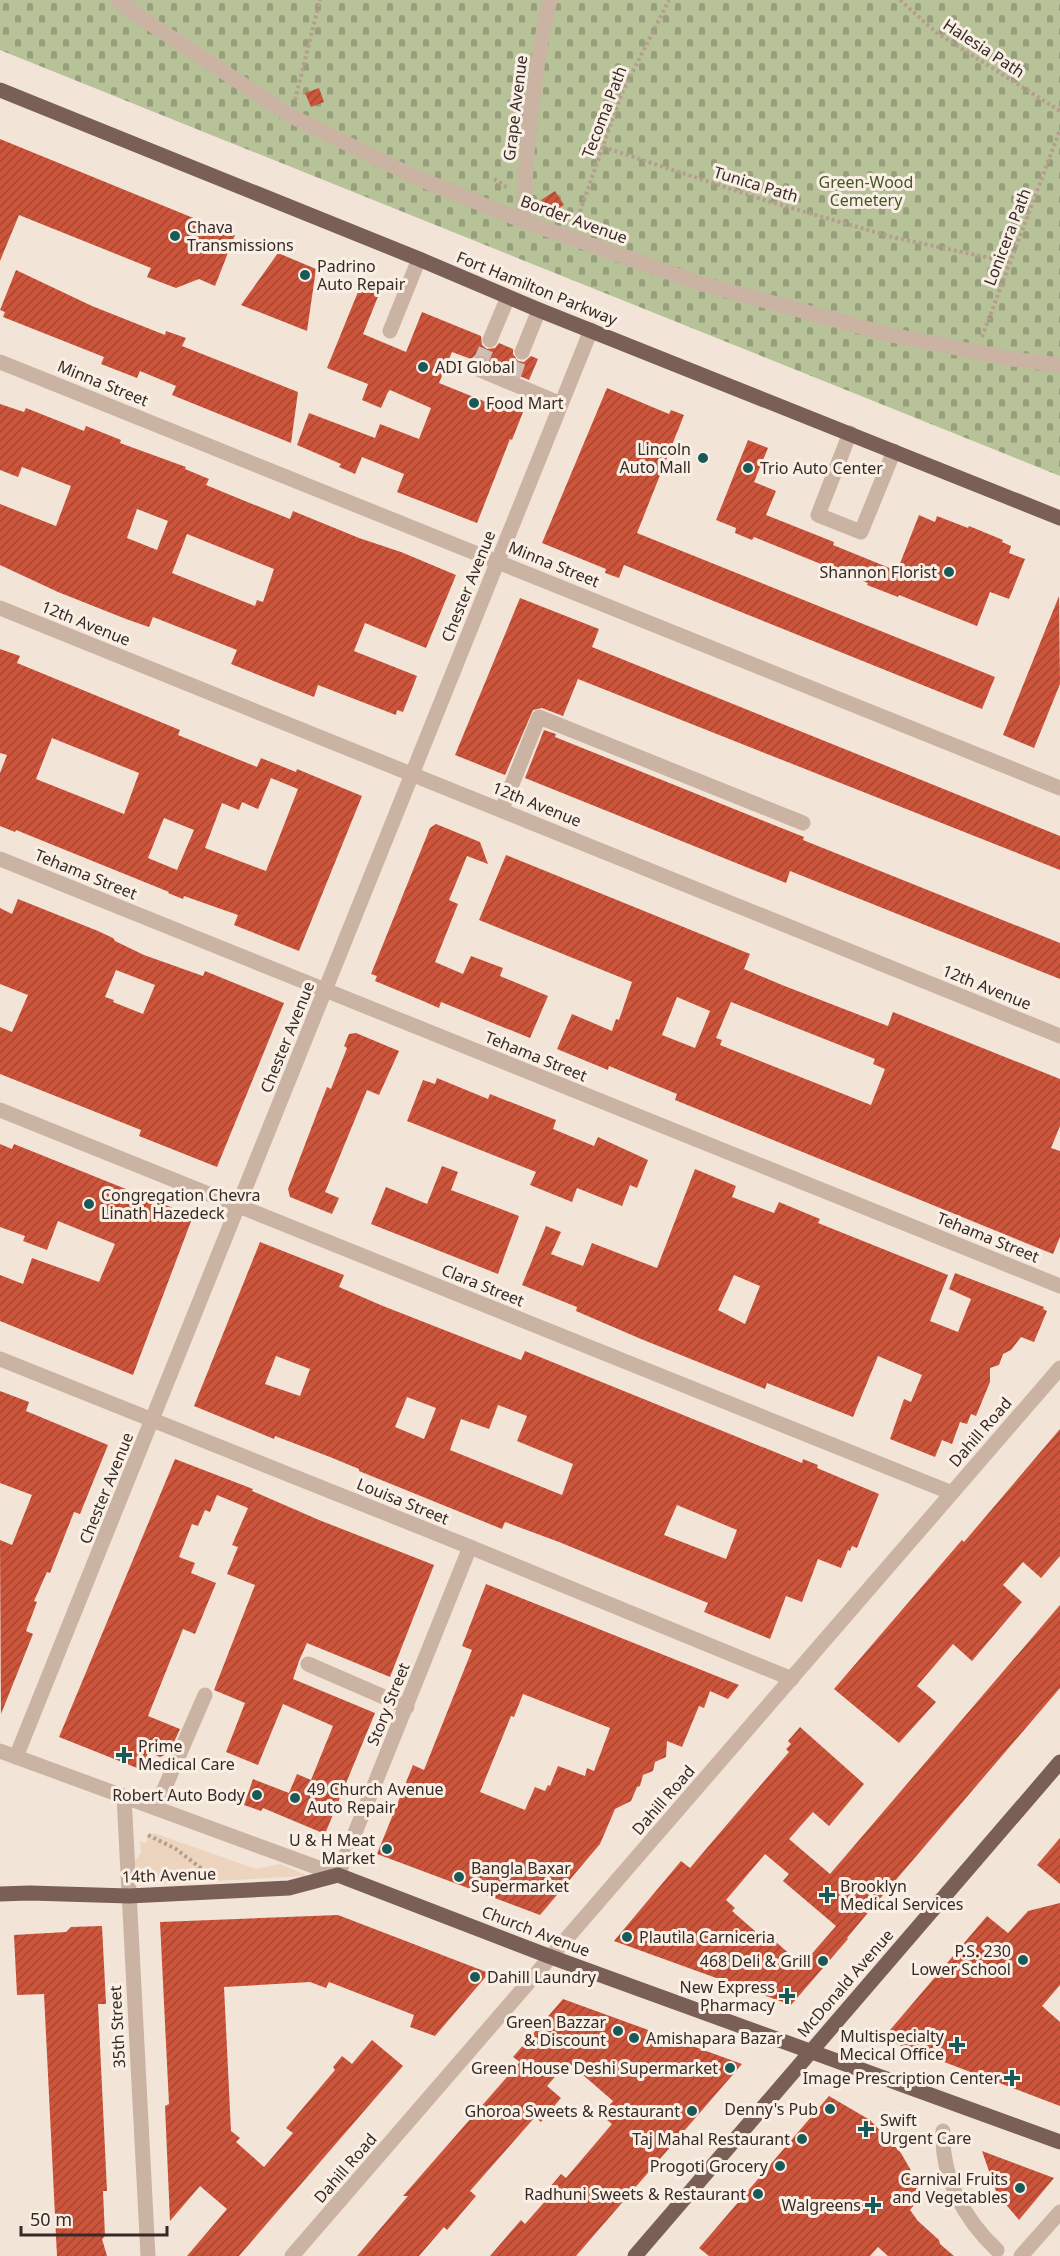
<svg xmlns="http://www.w3.org/2000/svg" width="1060" height="2256" font-family="'Noto Sans',sans-serif">
<style>
.cemetery{fill:url(#cemetery-stones)}
.plaza{fill:#ecd4be}
.building{fill:url(#building-hatch);fill-rule:evenodd}
.lines{fill:none;stroke-linecap:round;stroke-linejoin:round}
.minor-tunnel{stroke:#cdbfb4;stroke-width:15;stroke-dasharray:15 8;stroke-linecap:butt}
.path{stroke:#b79d8e;stroke-width:4;stroke-dasharray:3 3;stroke-linecap:butt}
.minor{stroke:#cbb3a4;stroke-width:15}
.major{stroke:#795f56;stroke-width:15}
.poi-dot{fill:#195a59;stroke:#faefe5;stroke-width:2}
.labels{text-anchor:middle;stroke-width:6;stroke-linejoin:round;paint-order:stroke}
.street-label{font-size:16px;fill:#362a26;stroke:#faefe5}
.park-label{font-size:16px;fill:#485628;stroke:#faefe5}
.poi-label{font-size:16px;fill:#362a26;stroke:#faefe5;text-anchor:end}
</style>
<defs>
<pattern id="cemetery-stones" width="16" height="16" patternUnits="userSpaceOnUse" patternTransform="scale(1.5)"><rect width="16" height="16" fill="#b7c298"/><path d="M2 7V4a2 2 0 0 1 4 0v3zM10 15v-3a2 2 0 0 1 4 0v3z" fill="#969e7c"/></pattern>
<pattern id="building-hatch" width="6" height="6" patternUnits="userSpaceOnUse" patternTransform="scale(1.5)"><rect width="6" height="6" fill="#cd553c"/><path d="M-1 1l2-2M0 6l6-6M5 7l2-2" fill="none" stroke="#a74732"/></pattern>
</defs>
<rect width="100%" height="100%" fill="#f3e4d8"/>
<polygon class="cemetery" points="0,0 1060,0 1060,476 0,50"/>
<polygon class="plaza" points="154,1833 256,1869 280,1864 304,1874 305,1876 137,1885 135,1861 141,1853 140,1841 146,1843 148,1835"/>
<g class="building">
<polygon points="319,88 324,102 311,107 305,93"/>
<polygon points="0,139 235,235 215,286 199,279 176,288 147,277 151,268 19,215 0,261"/>
<polygon points="555,191 564,205 549,214 541,200"/>
<polygon points="278,253 316,269 307,331 241,305"/>
<polygon points="16,270 92,306 165,335 166,331 186,338 182,346 298,392 291,443 172,395 176,386 140,371 137,378 101,364 104,357 3,317 5,312 0,310"/>
<polygon points="360,287 379,294 363,334 406,352 422,312 481,336 482,345 487,349 495,348 499,343 513,349 513,354 518,361 524,362 531,356 538,359 529,380 489,363 488,357 484,354 477,354 471,359 452,352 439,383 496,406 498,402 523,412 512,440 510,439 477,523 397,492 404,474 362,457 355,474 339,467 341,464 297,445 309,413 375,438 380,424 419,439 431,408 390,390 388,392 381,408 362,400 368,384 327,368"/>
<polygon points="607,388 669,414 671,410 684,415 637,533 995,677 982,709 624,565 619,578 605,573 606,569 542,543"/>
<path d="M 0,404 L 24,412 L 26,408 L 84,431 L 86,426 L 121,440 L 120,443 L 186,467 L 185,469 L 209,479 L 206,485 L 240,499 L 290,519 L 293,511 L 359,538 L 401,552 L 456,575 L 426,648 L 365,623 L 354,651 L 417,676 L 403,712 L 397,710 L 396,715 L 318,685 L 314,697 L 231,664 L 237,650 L 153,617 L 149,627 L 126,619 L 58,592 L 0,565 L 0,504 L 56,526 L 71,486 L 22,467 L 18,477 L 0,470 ZM 137,509 L 168,521 L 157,550 L 127,538 ZM 187,534 L 274,569 L 263,602 L 257,600 L 255,606 L 172,573 Z"/>
<polygon points="748,440 768,448 754,482 776,491 766,515 834,542 833,545 897,571 919,515 935,522 937,516 968,528 969,526 1003,540 1002,542 1011,546 1009,553 1025,559 1009,599 990,592 977,626 899,595 898,597 867,585 868,583 754,537 752,540 735,533 736,528 716,520"/>
<polygon points="1059,596 1060,684 1034,748 1003,735"/>
<polygon points="520,598 599,629 592,647 1060,836 1060,870 578,679 563,716 542,708 533,710 505,775 455,755"/>
<path d="M 0,649 L 20,656 L 17,663 L 180,730 L 178,735 L 257,767 L 261,758 L 296,772 L 297,769 L 362,796 L 299,951 L 234,925 L 238,915 L 184,896 L 183,899 L 168,893 L 169,892 L 16,830 L 15,832 L 0,826 L 0,773 L 7,755 L 0,753 ZM 52,738 L 139,773 L 124,814 L 36,779 ZM 271,778 L 298,789 L 266,871 L 205,848 L 222,803 L 239,810 L 242,802 L 258,809 ZM 164,818 L 194,830 L 177,870 L 148,858 Z"/>
<polygon points="544,730 556,734 555,737 804,837 803,840 1060,943 1060,979 790,871 786,883 525,778"/>
<polygon points="436,824 480,842 488,864 467,856 449,900 458,904 435,962 463,974 471,956 503,968 500,976 548,996 530,1038 441,1002 439,1008 423,1001 375,981 377,976 371,974 430,828"/>
<path d="M 506,855 L 750,954 L 744,969 L 782,985 L 888,1026 L 893,1012 L 1060,1079 L 1060,1126 L 1051,1148 L 1060,1151 L 1060,1237 L 1053,1254 L 675,1100 L 677,1094 L 609,1066 L 608,1070 L 557,1049 L 572,1014 L 612,1031 L 616,1019 L 619,1020 L 632,982 L 479,920 ZM 677,997 L 710,1011 L 695,1048 L 662,1035 ZM 731,1002 L 875,1059 L 873,1064 L 885,1069 L 871,1105 L 720,1045 L 722,1040 L 716,1038 Z"/>
<path d="M 18,899 L 98,931 L 113,938 L 115,941 L 144,955 L 203,976 L 205,971 L 284,1003 L 217,1167 L 139,1136 L 141,1130 L 0,1074 L 0,1027 L 12,1032 L 28,995 L 0,984 L 0,908 L 12,914 ZM 116,970 L 155,985 L 143,1014 L 113,1002 L 114,1000 L 105,997 Z"/>
<polygon points="356,1033 399,1051 379,1095 367,1090 325,1192 339,1198 332,1214 290,1197 288,1189 327,1087 331,1089 347,1048 344,1046 349,1034"/>
<polygon points="437,1078 488,1099 490,1094 556,1120 553,1129 594,1146 598,1137 648,1160 637,1188 630,1185 622,1206 577,1188 572,1202 530,1185 536,1172 407,1121 423,1080 435,1084"/>
<polygon points="0,1144 12,1149 14,1144 193,1216 133,1375 0,1321 0,1275 23,1284 32,1258 99,1282 115,1244 58,1221 47,1250 23,1241 25,1236 0,1227"/>
<polygon points="442,1166 458,1172 451,1190 519,1216 498,1274 371,1224 386,1187 427,1204"/>
<path d="M 695,1169 L 736,1186 L 732,1197 L 774,1213 L 779,1202 L 820,1219 L 818,1223 L 948,1275 L 930,1321 L 958,1332 L 971,1299 L 949,1289 L 955,1273 L 1044,1307 L 1043,1309 L 1047,1311 L 1034,1342 L 1021,1337 L 1011,1350 L 1003,1354 L 999,1365 L 990,1368 L 990,1382 L 976,1416 L 971,1414 L 967,1424 L 960,1422 L 952,1444 L 942,1440 L 935,1457 L 890,1439 L 904,1399 L 911,1402 L 922,1375 L 878,1356 L 853,1417 L 767,1383 L 765,1389 L 641,1339 L 576,1311 L 577,1307 L 522,1285 L 546,1226 L 561,1232 L 551,1254 L 583,1266 L 592,1243 L 657,1268 ZM 734,1275 L 760,1286 L 745,1324 L 718,1310 Z"/>
<path d="M 260,1242 L 344,1275 L 339,1287 L 383,1306 L 521,1360 L 525,1351 L 802,1463 L 803,1459 L 818,1465 L 817,1468 L 879,1494 L 857,1548 L 852,1546 L 850,1551 L 848,1550 L 841,1568 L 818,1559 L 802,1602 L 786,1596 L 770,1639 L 704,1612 L 708,1603 L 559,1542 L 505,1522 L 502,1529 L 359,1471 L 359,1469 L 330,1457 L 275,1436 L 274,1439 L 194,1406 ZM 276,1356 L 310,1369 L 300,1396 L 265,1384 ZM 407,1397 L 436,1408 L 424,1439 L 395,1427 ZM 498,1405 L 527,1416 L 517,1441 L 573,1464 L 562,1495 L 450,1450 L 461,1419 L 489,1429 ZM 677,1505 L 737,1530 L 726,1559 L 664,1535 Z"/>
<polygon points="0,1391 29,1402 26,1411 108,1445 80,1514 74,1512 50,1573 47,1572 34,1601 37,1602 26,1631 33,1634 1,1714 0,1540 12,1545 32,1495 0,1483"/>
<polygon points="1060,1429 1060,1556 1041,1578 1023,1562 1003,1585 1022,1602 972,1661 953,1644 917,1686 936,1702 899,1743 834,1689 962,1540 964,1542"/>
<polygon points="175,1459 253,1489 252,1491 319,1520 434,1565 390,1677 307,1643 299,1661 293,1679 375,1713 325,1834 263,1808 261,1811 244,1805 253,1779 289,1793 297,1774 311,1780 333,1726 283,1704 258,1765 226,1752 245,1703 214,1690 255,1585 227,1574 238,1547 232,1545 248,1508 217,1495 210,1512 205,1510 198,1526 192,1524 179,1557 195,1563 191,1573 216,1583 195,1634 183,1629 148,1716 180,1729 169,1753 160,1757 149,1752 142,1770 59,1737"/>
<path d="M 486,1584 L 739,1685 L 728,1699 L 710,1691 L 704,1708 L 699,1706 L 682,1747 L 667,1741 L 666,1757 L 655,1762 L 653,1771 L 643,1775 L 640,1786 L 637,1787 L 631,1801 L 615,1809 L 600,1844 L 540,1915 L 377,1854 L 413,1765 L 424,1770 L 472,1650 L 462,1646 ZM 523,1694 L 610,1728 L 594,1771 L 587,1768 L 585,1776 L 558,1766 L 550,1786 L 548,1785 L 545,1791 L 535,1787 L 525,1810 L 480,1792 L 511,1716 L 514,1717 Z"/>
<path d="M 1060,1605 L 1060,1688 L 871,1909 L 847,1938 L 848,1939 L 791,2005 L 614,1941 L 681,1861 L 690,1868 L 712,1842 L 789,1752 L 786,1749 L 791,1744 L 788,1741 L 800,1727 L 864,1784 L 829,1826 L 813,1812 L 789,1839 L 830,1874 ZM 765,1854 L 789,1874 L 783,1881 L 836,1926 L 802,1965 L 767,1934 L 763,1938 L 732,1911 L 735,1908 L 726,1900 Z"/>
<polygon points="1060,1838 1060,1884 1037,1865"/>
<polygon points="1060,1903 1060,1985 1042,2006 1060,2022 1060,2106 894,2043 890,2030 987,1916 1008,1933 1028,1911"/>
<polygon points="338,1915 489,1973 435,2036 410,2027 414,2015 329,1982 326,1988 310,1982 224,1987 231,2131 240,2138 236,2142 264,2167 293,2133 286,2128 335,2070 333,2067 342,2056 352,2064 372,2040 403,2066 239,2256 187,2256 227,2209 200,2186 170,2221 165,2106 169,2104 160,1922"/>
<polygon points="102,1926 106,2004 98,2004 107,2191 103,2191 105,2236 102,2239 107,2256 57,2256 44,1994 17,1995 14,1935 66,1932 71,1927"/>
<polygon points="563,1999 742,2064 576,2256 490,2256 521,2220 525,2224 554,2191 550,2187 561,2174 566,2178 612,2124 601,2115 613,2101 568,2062 547,2086 561,2098 541,2122 535,2117 470,2191 476,2196 447,2230 444,2227 419,2256 357,2256 408,2196 403,2196 520,2062 513,2057"/>
<polygon points="829,2096 870,2120 901,2153 913,2174 921,2197 910,2210 918,2221 939,2240 940,2244 954,2256 888,2256 878,2247 870,2256 709,2256 699,2248"/>
<polygon points="982,2151 1054,2178 1019,2220 997,2194"/>
</g>
<g class="lines">
<g class="minor-tunnel">
<polyline points="480,363 490,340"/>
<polyline points="513,376 522,352"/>
</g>
<g class="path">
<polyline points="900,0 937,33 1060,111"/>
<polyline points="295,100 320,0"/>
<polyline points="603,147 767,201 892,237 1009,262"/>
<polyline points="494,179 508,188"/>
<polyline points="576,223 621,95 669,0"/>
<polyline points="982,337 1060,130"/>
<polyline points="148,1835 176,1849 210,1875"/>
</g>
<g class="minor">
<polyline points="118,0 137,15 291,116 415,177 523,221 699,283 891,335 1012,359 1060,365"/>
<path d="M 523,221 C 526,147 533,72 550,0"/>
<polyline points="390,331 419,259"/>
<polyline points="490,340 508,297"/>
<polyline points="522,352 539,310"/>
<polyline points="0,362 1060,788"/>
<polyline points="480,363 478,369 561,404"/>
<polyline points="850,433 818,515 861,532 894,451"/>
<polyline points="0,608 1060,1036"/>
<polyline points="502,809 539,717 803,823"/>
<polyline points="0,859 1060,1286"/>
<polyline points="0,1110 952,1493"/>
<polyline points="0,1359 470,1547 792,1679"/>
<polyline points="308,1664 407,1707"/>
<polyline points="0,1751 338,1875 470,1547"/>
<polyline points="16,1757 591,330"/>
<polyline points="124,1796 148,2256"/>
<polyline points="156,1808 205,1695"/>
<path d="M 943,2131 C 941,2177 964,2219 997,2250"/>
<polyline points="292,2256 1060,1368"/>
<polyline points="1021,2256 1060,2212"/>
</g>
<g class="major">
<polyline points="0,90 419,259 539,310 1060,518"/>
<polyline points="0,1894 30,1893 129,1896 289,1888 338,1875 551,1957 1060,2142"/>
<polyline points="635,2256 1060,1762"/>
</g>
</g>
<g class="poi-dot">
<circle cx="175" cy="236" r="6"/>
<circle cx="305" cy="275" r="6"/>
<circle cx="423" cy="367" r="6"/>
<circle cx="474" cy="403" r="6"/>
<circle cx="703" cy="458" r="6"/>
<circle cx="748" cy="468" r="6"/>
<circle cx="949" cy="572" r="6"/>
<circle cx="89" cy="1204" r="6"/>
<path d="M121 1746h6v6h6v6h-6v6h-6v-6h-6v-6h6z"/>
<circle cx="257" cy="1795" r="6"/>
<circle cx="295" cy="1798" r="6"/>
<circle cx="387" cy="1849" r="6"/>
<circle cx="459" cy="1877" r="6"/>
<path d="M824 1886h6v6h6v6h-6v6h-6v-6h-6v-6h6z"/>
<circle cx="627" cy="1937" r="6"/>
<circle cx="1023" cy="1960" r="6"/>
<circle cx="823" cy="1961" r="6"/>
<circle cx="475" cy="1977" r="6"/>
<path d="M784 1987h6v6h6v6h-6v6h-6v-6h-6v-6h6z"/>
<circle cx="618" cy="2031" r="6"/>
<circle cx="634" cy="2038" r="6"/>
<path d="M954 2036h6v6h6v6h-6v6h-6v-6h-6v-6h6z"/>
<circle cx="730" cy="2068" r="6"/>
<path d="M1009 2069h6v6h6v6h-6v6h-6v-6h-6v-6h6z"/>
<circle cx="830" cy="2109" r="6"/>
<circle cx="692" cy="2111" r="6"/>
<path d="M863 2120h6v6h6v6h-6v6h-6v-6h-6v-6h6z"/>
<circle cx="802" cy="2139" r="6"/>
<circle cx="780" cy="2166" r="6"/>
<circle cx="1020" cy="2188" r="6"/>
<circle cx="758" cy="2194" r="6"/>
<path d="M870 2196h6v6h6v6h-6v6h-6v-6h-6v-6h6z"/>
</g>
<g class="labels">
<g class="street-label">
<text transform="translate(984 48) rotate(33)" y="6">Halesia Path</text>
<text transform="translate(515 108) rotate(-83)" y="6">Grape Avenue</text>
<text transform="translate(604 112) rotate(-69)" y="6">Tecoma Path</text>
<text transform="translate(756 184) rotate(17)" y="6">Tunica Path</text>
<text transform="translate(574 219) rotate(20)" y="6">Border Avenue</text>
<text transform="translate(1007 237) rotate(-69)" y="6">Lonicera Path</text>
<text transform="translate(537 288) rotate(22)" y="6">Fort Hamilton Parkway</text>
<text transform="translate(103 383) rotate(22)" y="6">Minna Street</text>
<text transform="translate(554 564) rotate(22)" y="6">Minna Street</text>
<text transform="translate(468 586) rotate(-68)" y="6">Chester Avenue</text>
<text transform="translate(86 623) rotate(22)" y="6">12th Avenue</text>
<text transform="translate(537 804) rotate(22)" y="6">12th Avenue</text>
<text transform="translate(86 874) rotate(22)" y="6">Tehama Street</text>
<text transform="translate(987 987) rotate(22)" y="6">12th Avenue</text>
<text transform="translate(287 1037) rotate(-68)" y="6">Chester Avenue</text>
<text transform="translate(536 1056) rotate(22)" y="6">Tehama Street</text>
<text transform="translate(988 1237) rotate(22)" y="6">Tehama Street</text>
<text transform="translate(483 1285) rotate(22)" y="6">Clara Street</text>
<text transform="translate(980 1432) rotate(-49)" y="6">Dahill Road</text>
<text transform="translate(106 1488) rotate(-68)" y="6">Chester Avenue</text>
<text transform="translate(403 1501) rotate(22)" y="6">Louisa Street</text>
<text transform="translate(388 1704) rotate(-68)" y="6">Story Street</text>
<text transform="translate(663 1800) rotate(-49)" y="6">Dahill Road</text>
<text transform="translate(169 1875) rotate(-2)" y="6">14th Avenue</text>
<text transform="translate(536 1931) rotate(21)" y="6">Church Avenue</text>
<text transform="translate(845 1983) rotate(-49)" y="6">McDonald Avenue</text>
<text transform="translate(117 2027) rotate(-93)" y="6">35th Street</text>
<text transform="translate(345 2168) rotate(-49)" y="6">Dahill Road</text>
</g>
<g class="park-label">
<text x="866" y="188">Green-Wood<tspan x="866" dy="18">Cemetery</tspan></text>
</g>
<g class="poi-label">
<text x="187" y="233" text-anchor="start">Chava<tspan x="187" dy="18">Transmissions</tspan></text>
<text x="317" y="272" text-anchor="start">Padrino<tspan x="317" dy="18">Auto Repair</tspan></text>
<text x="435" y="373" text-anchor="start">ADI Global</text>
<text x="486" y="409" text-anchor="start">Food Mart</text>
<text x="691" y="455">Lincoln<tspan x="691" dy="18">Auto Mall</tspan></text>
<text x="760" y="474" text-anchor="start">Trio Auto Center</text>
<text x="937" y="578">Shannon Florist</text>
<text x="101" y="1201" text-anchor="start">Congregation Chevra<tspan x="101" dy="18">Linath Hazedeck</tspan></text>
<text x="138" y="1752" text-anchor="start">Prime<tspan x="138" dy="18">Medical Care</tspan></text>
<text x="307" y="1795" text-anchor="start">49 Church Avenue<tspan x="307" dy="18">Auto Repair</tspan></text>
<text x="245" y="1801">Robert Auto Body</text>
<text x="375" y="1846">U &amp; H Meat<tspan x="375" dy="18">Market</tspan></text>
<text x="471" y="1874" text-anchor="start">Bangla Baxar<tspan x="471" dy="18">Supermarket</tspan></text>
<text x="840" y="1892" text-anchor="start">Brooklyn<tspan x="840" dy="18">Medical Services</tspan></text>
<text x="639" y="1943" text-anchor="start">Plautila Carniceria</text>
<text x="1011" y="1957">P.S. 230<tspan x="1011" dy="18">Lower School</tspan></text>
<text x="811" y="1967">468 Deli &amp; Grill</text>
<text x="487" y="1983" text-anchor="start">Dahill Laundry</text>
<text x="775" y="1993">New Express<tspan x="775" dy="18">Pharmacy</tspan></text>
<text x="606" y="2028">Green Bazzar<tspan x="606" dy="18">&amp; Discount</tspan></text>
<text x="944" y="2042">Multispecialty<tspan x="944" dy="18">Mecical Office</tspan></text>
<text x="646" y="2044" text-anchor="start">Amishapara Bazar</text>
<text x="718" y="2074">Green House Deshi Supermarket</text>
<text x="1000" y="2084">Image Prescription Center</text>
<text x="818" y="2115">Denny's Pub</text>
<text x="680" y="2117">Ghoroa Sweets &amp; Restaurant</text>
<text x="880" y="2126" text-anchor="start">Swift<tspan x="880" dy="18">Urgent Care</tspan></text>
<text x="790" y="2145">Taj Mahal Restaurant</text>
<text x="768" y="2172">Progoti Grocery</text>
<text x="1008" y="2185">Carnival Fruits<tspan x="1008" dy="18">and Vegetables</tspan></text>
<text x="746" y="2200">Radhuni Sweets &amp; Restaurant</text>
<text x="861" y="2211">Walgreens</text>
</g>
</g>
<path d="M21 2226v9h146v-9" fill="none" stroke="#362a26" stroke-width="3"/>
<text x="30" y="2226" font-size="18" fill="#362a26" stroke="#faefe5" stroke-width="4.5" paint-order="stroke">50 m</text>
</svg>
